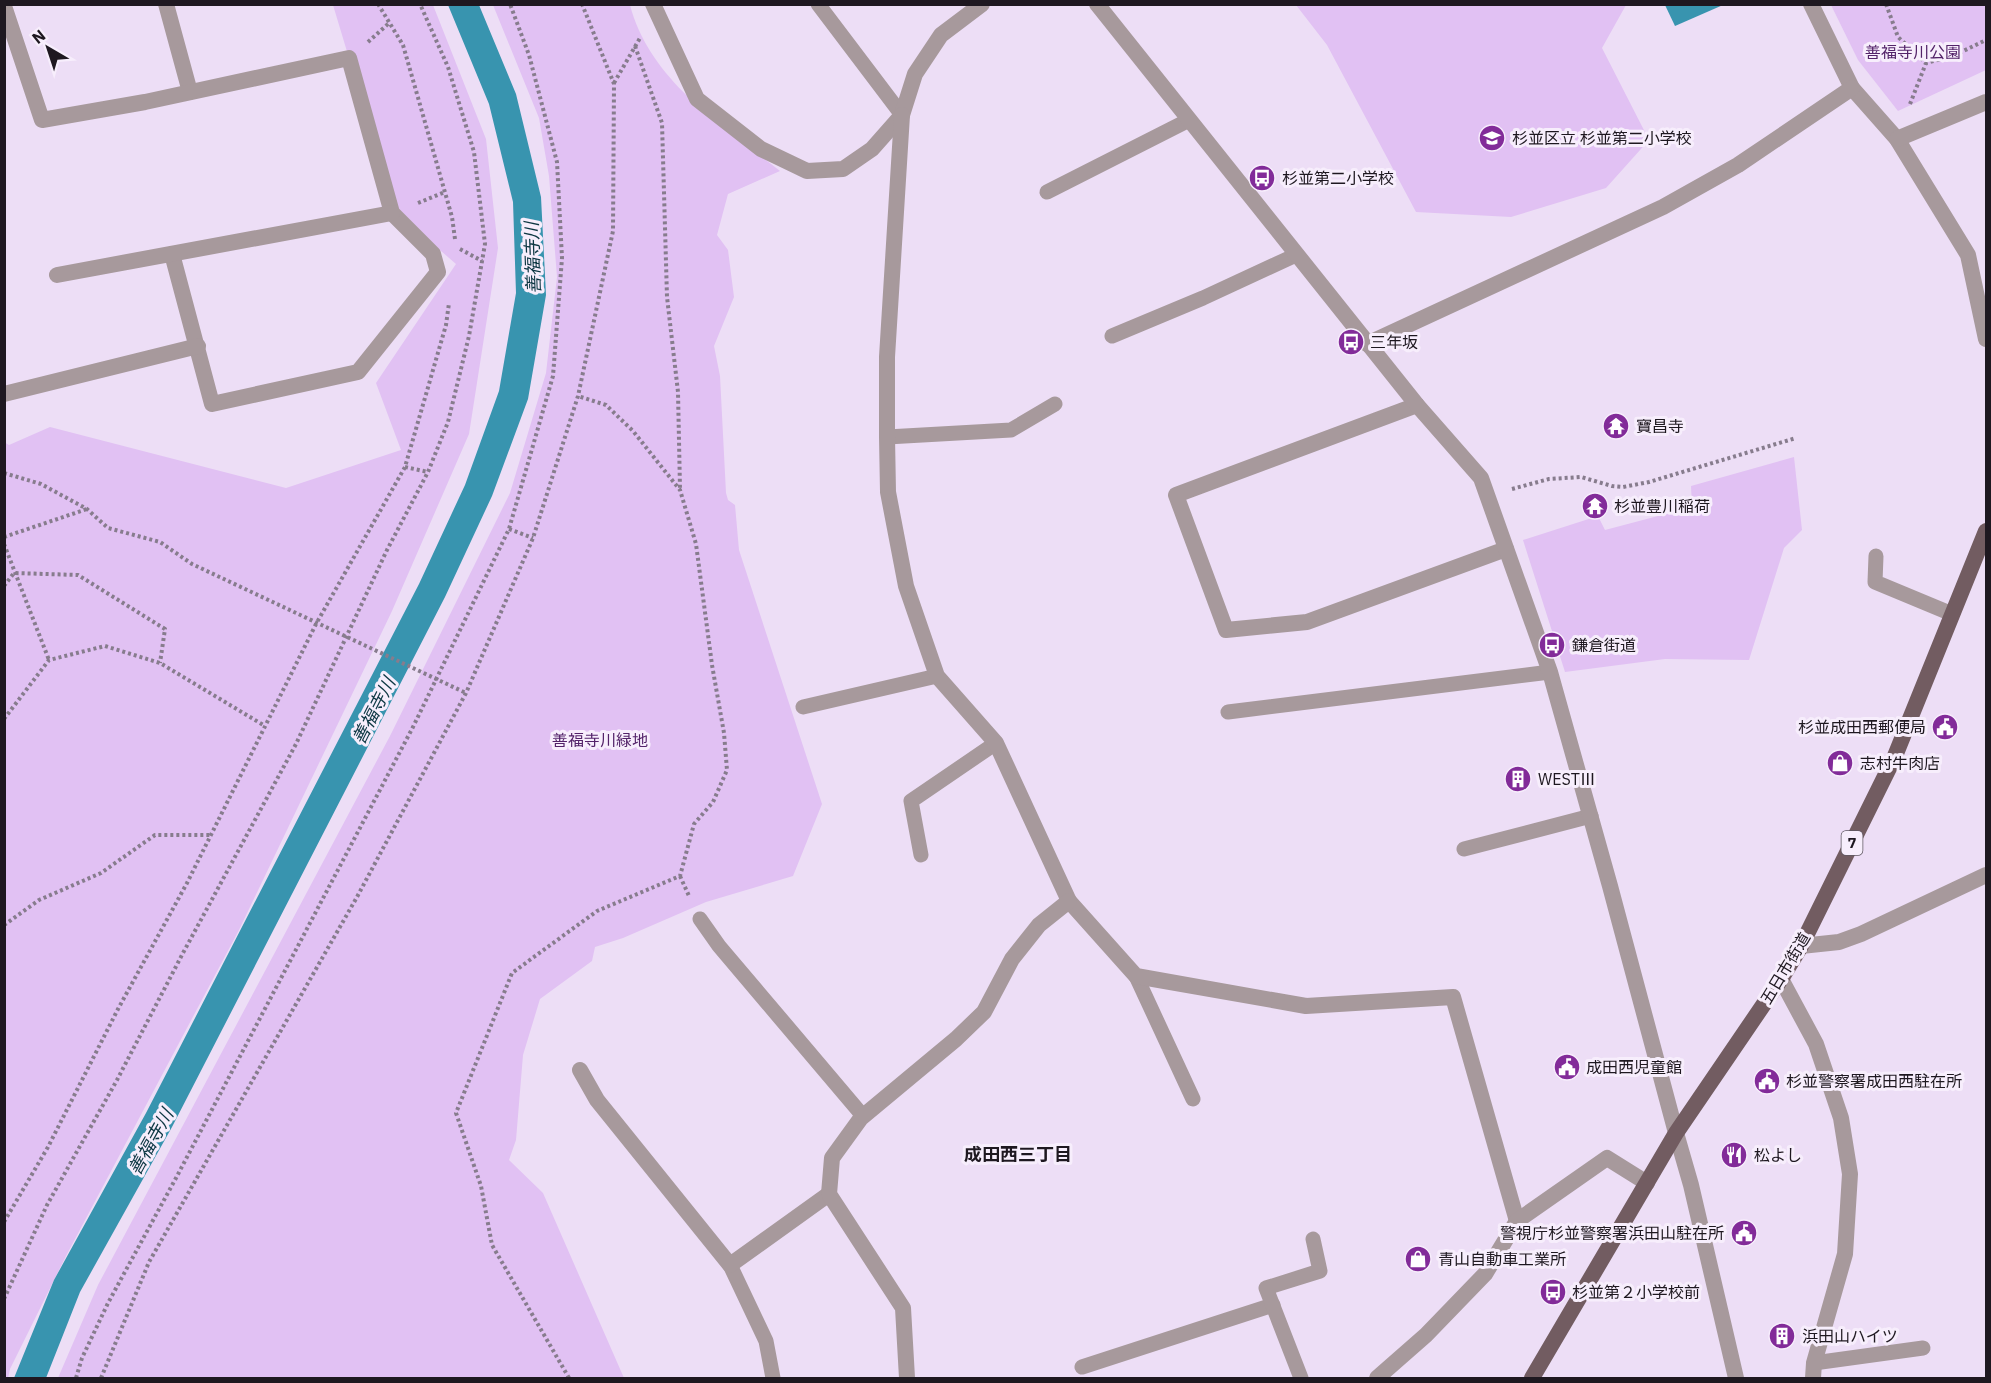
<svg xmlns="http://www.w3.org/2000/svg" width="1991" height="1383" font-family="'IBM Plex Sans','Noto Sans JP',sans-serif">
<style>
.green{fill:#e1c1f3}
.water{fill:#3894af}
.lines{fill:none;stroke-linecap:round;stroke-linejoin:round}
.path{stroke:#877c8d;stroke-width:4;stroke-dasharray:3 3;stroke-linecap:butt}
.service{stroke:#a7999c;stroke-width:15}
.minor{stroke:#a7999c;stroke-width:16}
.tertiary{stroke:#a7999c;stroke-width:16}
.primary{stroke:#725c61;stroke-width:16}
.labels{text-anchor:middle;stroke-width:6;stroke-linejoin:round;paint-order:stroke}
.shield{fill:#f7eefc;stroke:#5f5862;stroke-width:1.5}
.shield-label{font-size:15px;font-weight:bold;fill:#1e1820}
.park-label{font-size:16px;fill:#532369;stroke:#f7eefc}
.poi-label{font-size:16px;fill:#1e1820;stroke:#f7eefc;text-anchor:start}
.street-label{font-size:16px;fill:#1e1820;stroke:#f7eefc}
.water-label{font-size:18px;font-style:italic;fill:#0c3642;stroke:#f7eefc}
.neighbourhood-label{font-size:18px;font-weight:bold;fill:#1e1820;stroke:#f7eefc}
</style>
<rect width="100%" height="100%" fill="#eddef6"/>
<g class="green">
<polygon points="333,5 433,5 486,139 498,248 469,434 392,611 239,930 66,1256 10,1369 8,1378 4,1378 4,442 9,445 50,427 286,488 401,450 376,383 456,264 395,211"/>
<path d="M 493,5 L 630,5 C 650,81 722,125 780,171 L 728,194 L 717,235 L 728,250 L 734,297 L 714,346 L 720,376 L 726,493 L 728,500 L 735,505 L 739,550 L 822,804 L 793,876 L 706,902 L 623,938 L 595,947 L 592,961 L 540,999 L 523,1055 L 516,1140 L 509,1160 L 543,1193 L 624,1378 L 58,1378 L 98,1285 L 390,736 L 510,493 L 546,373 L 557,277 L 549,176 L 539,118 Z"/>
<polygon points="1296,5 1626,5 1602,48 1649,140 1606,188 1511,217 1416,212 1327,45"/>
<polygon points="1831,5 1986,5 1986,70 1898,111 1858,60"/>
<polygon points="1794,457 1802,530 1784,548 1749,660 1665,659 1565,672 1523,540 1598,516 1605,530 1692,507 1691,486"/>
</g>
<g class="water">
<polygon points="448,5 479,5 516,94 541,197 546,295 528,399 492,496 445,597 172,1127 80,1292 46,1378 14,1378 54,1280 146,1113 419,584 465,485 499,391 516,293 513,202 489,104"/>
<polygon points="1665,5 1723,5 1675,26"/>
</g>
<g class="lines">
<g class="path">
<polyline points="378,4 403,45 452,217 455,239"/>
<polyline points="1886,4 1898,37 1926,63 1953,56 1986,40"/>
<polyline points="368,42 389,23"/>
<polyline points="635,46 662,123 667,297 678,392 680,489"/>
<polyline points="614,83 640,38"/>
<polyline points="1910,104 1926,63"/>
<polyline points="418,203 445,192"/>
<polyline points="460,249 482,261"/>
<polyline points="405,467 428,472"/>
<polyline points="4,473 41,484 87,509 108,528 160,542 192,564 466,693"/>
<polyline points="1512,489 1549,479 1581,477 1612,486 1623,487 1649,482 1796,438"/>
<polyline points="509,529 533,538"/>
<polyline points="4,537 87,509"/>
<polyline points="4,544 49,660"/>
<polyline points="4,586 14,573 78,575 165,629 160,663"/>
<polyline points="4,719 49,660 105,646 160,663 265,726"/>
<polyline points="680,876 689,896"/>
<polyline points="4,925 39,900 101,873 155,835 211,835"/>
<polyline points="4,1222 48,1147 118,1009 187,883 316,624 405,467 446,325 449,303"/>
<polyline points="4,1299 47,1205 117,1080 183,953 296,744 387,550 428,472 448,422 469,336 485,244 474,152 448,67 420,4"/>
<polyline points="76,1378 82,1358 108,1303 176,1178 413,727 509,529 553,376 562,258 557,162 529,55 510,4"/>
<polyline points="101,1378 149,1262 357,897 466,693 533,538 578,396 613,231 614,84 582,4"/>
<polyline points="569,1378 492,1245 481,1186 456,1113 512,973 597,911 680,876 694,824 713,802 727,770 724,733 712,665 696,544 680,490 633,431 606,405 578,396"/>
</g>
<g class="service">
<polyline points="818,4 902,115"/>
<polyline points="1047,192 1189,120"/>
<polyline points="1112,336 1203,298 1296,255"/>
<polyline points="887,437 1011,430 1055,404"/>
<polyline points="1876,556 1875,582 1952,614"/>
<polyline points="803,707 937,676"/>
<polyline points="1228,712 1550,672"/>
<polyline points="1464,849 1591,816"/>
<polyline points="921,855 911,801 996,743"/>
<polyline points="700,919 719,946 863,1116"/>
<polyline points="1136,976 1193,1099"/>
<polyline points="730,1265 766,1341 773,1378"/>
<polyline points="1814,1363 1923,1348"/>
<polyline points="1082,1367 1273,1305"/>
<polyline points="1301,1378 1266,1288 1320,1271 1313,1239"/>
</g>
<g class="minor">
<polyline points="166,4 190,92"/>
<polyline points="653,4 697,99 761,149 807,171 843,169 872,149 902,115 915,74 941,35 982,4"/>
<polyline points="1811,4 1852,88 1897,139 1968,255 1986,339"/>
<polyline points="4,6 42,120 145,102 349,58 392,213 433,254 438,272 358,372 212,404 172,254"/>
<polyline points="902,115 887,357 887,437 888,492 906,586 937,676 996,743 1069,901 1136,976 1306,1006 1453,997 1517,1221"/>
<polyline points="1897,139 1986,102"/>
<polyline points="57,275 392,213"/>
<polyline points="1367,344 1663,207 1738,165 1852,88"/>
<polyline points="4,394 198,346"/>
<polyline points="1417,405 1176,495 1226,630 1307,622 1506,549"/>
<polyline points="1801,946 1839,942 1861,934 1986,875"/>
<polyline points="1781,979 1816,1044 1841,1118 1850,1174 1845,1254 1814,1363 1813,1378"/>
<polyline points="580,1070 597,1100 730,1265 829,1194"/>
<polyline points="1676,1133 1691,1185 1736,1378"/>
<polyline points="907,1378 903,1308 829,1194 832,1158 861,1118 956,1039 984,1012 1012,959 1039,925 1069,901"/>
<polyline points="1377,1378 1426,1335 1485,1274 1517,1221 1607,1158 1647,1183"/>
</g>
<polyline class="tertiary" points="1097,4 1417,405 1481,478 1550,672 1610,886 1676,1133"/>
<polyline class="primary" points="1532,1378 1676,1133 1781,979 1801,946 1895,756 1986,531"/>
</g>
<defs>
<symbol id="school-disc" viewBox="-11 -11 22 22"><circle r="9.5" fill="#822b99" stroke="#f7eefc"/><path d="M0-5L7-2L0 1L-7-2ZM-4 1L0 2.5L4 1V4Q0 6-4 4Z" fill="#fff"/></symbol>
<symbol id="bus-disc" viewBox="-11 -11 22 22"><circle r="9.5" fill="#822b99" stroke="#f7eefc"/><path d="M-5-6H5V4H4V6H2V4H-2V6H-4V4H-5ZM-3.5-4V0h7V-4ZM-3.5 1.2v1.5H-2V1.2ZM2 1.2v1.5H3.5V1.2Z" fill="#fff"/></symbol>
<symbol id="temple-disc" viewBox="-11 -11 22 22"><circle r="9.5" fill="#822b99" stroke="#f7eefc"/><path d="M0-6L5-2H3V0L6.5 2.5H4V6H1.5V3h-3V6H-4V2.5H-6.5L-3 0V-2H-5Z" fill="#fff"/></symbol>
<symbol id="civic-disc" viewBox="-11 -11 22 22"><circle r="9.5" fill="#822b99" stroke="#f7eefc"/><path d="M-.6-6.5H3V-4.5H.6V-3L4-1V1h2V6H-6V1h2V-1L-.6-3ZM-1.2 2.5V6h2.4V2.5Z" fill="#fff"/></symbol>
<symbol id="shop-disc" viewBox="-11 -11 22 22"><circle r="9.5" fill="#822b99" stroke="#f7eefc"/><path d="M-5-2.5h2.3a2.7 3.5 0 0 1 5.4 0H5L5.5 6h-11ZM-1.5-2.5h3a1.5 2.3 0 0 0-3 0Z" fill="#fff"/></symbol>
<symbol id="building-disc" viewBox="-11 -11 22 22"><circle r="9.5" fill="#822b99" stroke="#f7eefc"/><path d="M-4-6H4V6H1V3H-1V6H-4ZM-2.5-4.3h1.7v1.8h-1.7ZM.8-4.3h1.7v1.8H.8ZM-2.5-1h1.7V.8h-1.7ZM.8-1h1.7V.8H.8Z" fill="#fff"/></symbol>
<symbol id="restaurant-disc" viewBox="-11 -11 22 22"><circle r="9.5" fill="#822b99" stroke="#f7eefc"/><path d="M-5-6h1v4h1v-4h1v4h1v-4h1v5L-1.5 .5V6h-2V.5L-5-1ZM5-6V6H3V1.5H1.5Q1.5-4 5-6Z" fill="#fff"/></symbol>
</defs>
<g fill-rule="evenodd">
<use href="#school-disc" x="1477" y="123" width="30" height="30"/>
<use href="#bus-disc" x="1247" y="163" width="30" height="30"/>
<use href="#bus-disc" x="1336" y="327" width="30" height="30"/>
<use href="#temple-disc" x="1601" y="411" width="30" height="30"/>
<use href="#temple-disc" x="1580" y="491" width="30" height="30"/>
<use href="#bus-disc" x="1537" y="630" width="30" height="30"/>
<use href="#civic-disc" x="1930" y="712" width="30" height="30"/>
<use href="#shop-disc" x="1825" y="748" width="30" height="30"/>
<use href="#building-disc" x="1503" y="764" width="30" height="30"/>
<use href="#civic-disc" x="1552" y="1052" width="30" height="30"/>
<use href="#civic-disc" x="1752" y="1066" width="30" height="30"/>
<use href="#restaurant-disc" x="1719" y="1140" width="30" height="30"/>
<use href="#civic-disc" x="1729" y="1218" width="30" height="30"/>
<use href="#shop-disc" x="1403" y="1244" width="30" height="30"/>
<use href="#bus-disc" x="1538" y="1277" width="30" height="30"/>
<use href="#building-disc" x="1767" y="1321" width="30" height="30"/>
</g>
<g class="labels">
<rect class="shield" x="1841.5" y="831" width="21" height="24" rx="4.5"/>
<g class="shield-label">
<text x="1852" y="848">7</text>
</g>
<g class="park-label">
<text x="1913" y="58">善福寺川公園</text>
<text x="600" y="746">善福寺川緑地</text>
</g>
<g class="poi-label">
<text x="1512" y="144">杉並区立 杉並第二小学校</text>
<text x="1282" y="184">杉並第二小学校</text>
<text x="1370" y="348">三年坂</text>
<text x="1636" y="432">寶昌寺</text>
<text x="1614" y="512">杉並豊川稲荷</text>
<text x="1572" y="651">鎌倉街道</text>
<text x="1926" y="733" text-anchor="end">杉並成田西郵便局</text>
<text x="1860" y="769">志村牛肉店</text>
<text x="1538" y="785">WESTⅢ</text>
<text x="1586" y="1073">成田西児童館</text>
<text x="1786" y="1087">杉並警察署成田西駐在所</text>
<text x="1754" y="1161">松よし</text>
<text x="1724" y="1239" text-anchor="end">警視庁杉並警察署浜田山駐在所</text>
<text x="1438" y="1265">青山自動車工業所</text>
<text x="1572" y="1298">杉並第２小学校前</text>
<text x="1802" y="1342">浜田山ハイツ</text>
</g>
<g class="street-label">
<text transform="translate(1785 968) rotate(-59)" y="6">五日市街道</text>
</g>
<g class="water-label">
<text transform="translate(533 258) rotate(-92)" y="6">善福寺川</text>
<text transform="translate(374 711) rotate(-63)" y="6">善福寺川</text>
<text transform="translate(151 1142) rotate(-61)" y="6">善福寺川</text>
</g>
<g class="neighbourhood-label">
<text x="1018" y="1161">成田西三丁目</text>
</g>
</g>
<rect width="1991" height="1383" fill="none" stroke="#1e1820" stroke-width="12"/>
<g transform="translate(48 48) rotate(321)" stroke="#f7eefc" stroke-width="4.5" paint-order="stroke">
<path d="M0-4.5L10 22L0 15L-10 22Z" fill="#1e1820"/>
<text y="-9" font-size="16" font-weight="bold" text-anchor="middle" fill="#1e1820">N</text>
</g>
</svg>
